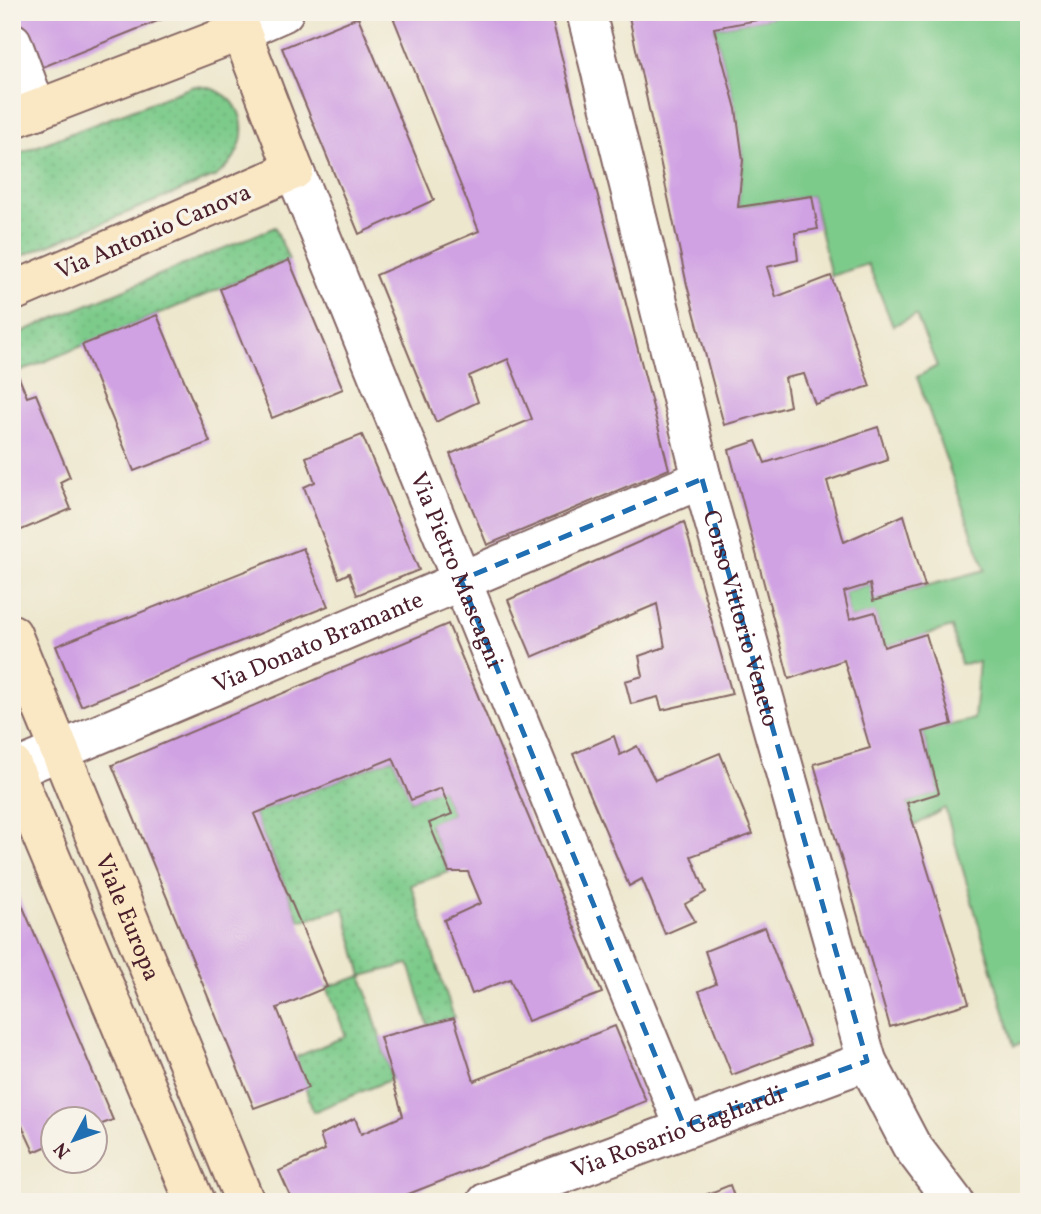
<svg xmlns="http://www.w3.org/2000/svg" width="1041" height="1214" font-family="Vollkorn,serif">
<style>
.green{fill:#7dcb8b;stroke:#64755b;stroke-width:2}
.garden{fill:url(#garden-dots);stroke:#64755b;stroke-width:2}
.building{fill:#d0a1e3}
.lines{fill:none;stroke-linecap:round;stroke-linejoin:round}
.minor-casing{stroke:#836564;stroke-width:42}
.secondary-casing{stroke:#836564;stroke-width:42}
.minor{stroke:#fff;stroke-width:38}
.secondary{stroke:#fae7c3;stroke-width:38}
.marked{fill:none;stroke:#1f6fb2;stroke-width:5;stroke-dasharray:14 9;stroke-linejoin:round}
.labels{text-anchor:middle;stroke-width:7;stroke-linejoin:round;paint-order:stroke}
.street-label{font-size:24px;fill:#4a1f2b;stroke:#f7f3e8}
</style>
<defs>
<pattern id="garden-dots" width="8" height="8" patternUnits="userSpaceOnUse" patternTransform="scale(1.75)"><rect width="8" height="8" fill="#7dcb8b"/><path d="M2 2h.1M6 6h.1" fill="none" stroke="#6eae78" stroke-width="1.8" stroke-linecap="round"/></pattern>
</defs>
<rect width="100%" height="100%" fill="#f7f3e8"/>
<filter id="ink" filterUnits="userSpaceOnUse"><feTurbulence type="fractalNoise" baseFrequency=".0143" numOctaves="2"/><feDisplacementMap in="SourceGraphic" scale="14" xChannelSelector="R" yChannelSelector="G"/><feConvolveMatrix kernelMatrix="1 2 1 2 8 2 1 2 1" color-interpolation-filters="sRGB"/></filter>
<filter id="wash" filterUnits="userSpaceOnUse"><feTurbulence type="fractalNoise" baseFrequency=".00686" numOctaves="4" result="noise"/><feDisplacementMap in="SourceGraphic" scale="28" xChannelSelector="R" yChannelSelector="G"/><feGaussianBlur stdDeviation="1.57" result="paint"/><feColorMatrix in="noise" values="0 0 0 0 0 0 0 0 0 0 0 0 0 0 0 0 0 1.4 0 .05"/><feComposite in="paint" operator="in"/></filter>
<g filter="url(#wash)">
<rect width="100%" height="100%" fill="#ede7cd"/>
<polygon class="green" points="772,12 1029,12 1029,1041 1014,1046 945,808 914,826 907,803 939,792 923,732 974,719 979,662 961,664 952,627 884,647 875,613 850,619 844,592 870,584 874,600 985,570 917,377 937,366 916,315 893,326 868,264 831,276 812,196 738,207 743,160 736,109 714,28 772,17"/>
<g class="garden">
<path d="M 194,86 C 249,87 258,147 216,176 L 12,260 L 12,156 Z"/>
<polygon points="275,227 289,260 12,375 12,336"/>
<polygon points="393,758 411,800 441,788 452,814 429,824 449,872 411,885 454,1018 428,1025 409,964 362,976 392,1079 313,1112 296,1057 346,1036 327,987 362,976 344,908 300,921 254,814"/>
</g>
<g id="blocks">
<g class="building">
<polygon points="13,12 180,12 33,71"/>
<polygon points="391,12 550,12 669,469 487,545 450,454 532,419 508,359 469,376 478,402 436,422 376,275 479,231"/>
<polygon points="628,12 772,12 773,17 714,28 736,109 743,160 738,207 812,196 818,229 795,233 798,260 767,267 776,297 831,276 870,386 815,404 804,374 785,378 790,406 724,425 687,285"/>
<polygon points="358,17 434,200 359,234 282,48"/>
<polygon points="289,260 343,389 272,418 220,289"/>
<polygon points="157,315 210,442 134,471 82,345"/>
<polygon points="17,373 27,397 36,394 70,477 60,482 71,509 12,534 12,375"/>
<polygon points="878,427 888,460 827,481 844,542 904,515 925,586 873,601 870,584 844,592 850,619 875,612 884,647 926,634 952,724 923,732 939,793 907,803 969,1003 890,1027 814,764 870,748 844,660 789,679 729,450 756,441 765,463"/>
<polygon points="362,435 419,570 357,595 349,573 339,578 304,487 315,482 306,457"/>
<polygon points="684,522 732,694 662,710 658,697 631,704 625,681 643,676 639,656 665,647 657,604 532,657 508,600"/>
<polygon points="303,548 328,606 81,706 56,646"/>
<polygon points="448,624 602,993 528,1021 510,979 472,994 444,920 481,903 468,872 449,872 429,823 452,814 441,788 411,800 393,758 254,814 327,987 277,1008 308,1088 254,1108 112,765"/>
<polygon points="614,736 620,755 637,746 655,780 720,753 753,834 691,856 706,892 685,904 695,921 665,934 642,879 629,886 573,754"/>
<polygon points="12,881 113,1120 94,1127 94,1119 52,1119 52,1144 34,1152 12,1104"/>
<polygon points="765,927 810,1045 732,1075 699,991 716,984 705,951"/>
<polygon points="454,1018 474,1081 615,1026 646,1101 388,1202 293,1202 279,1171 325,1150 320,1135 355,1118 361,1134 403,1116 380,1037"/>
<polygon points="730,1185 736,1202 688,1202"/>
</g>
</g>
</g>
<g filter="url(#ink)">
<use href="#blocks" fill-opacity="0" stroke="#836564" stroke-width="2"/>
<g class="lines">
<defs>
<g id="minor">
<polyline points="234,12 241,31 284,12"/>
<path id="s1" d="M 586,12 L 702,479 L 867,1061 L 911,1145 L 954,1202"/>
<polyline points="12,42 37,110"/>
<path id="s2" d="M 294,170 L 684,1126"/>
<path id="s3" d="M 12,771 L 702,479"/>
<path id="s4" d="M 487,1202 L 867,1061"/>
</g>
<g id="secondary">
<polyline points="12,119 241,31 294,170 12,292"/>
<path id="s5" d="M 12,634 L 245,1202"/>
<polyline points="12,765 195,1202"/>
</g>
</defs>
<use href="#minor" class="minor-casing"/>
<use href="#secondary" class="secondary-casing"/>
<use href="#minor" class="minor"/>
<use href="#secondary" class="secondary"/>
</g>
</g>
<path class="marked" d="M 702,479 L 867,1061 L 684,1126 L 461,580 Z"/>
<g class="labels">
<g class="street-label">
<text transform="translate(153 231) rotate(-23)" y="8">Via Antonio Canova</text>
<text dy="8" stroke="none"><textPath href="#s2" startOffset="432">Via Pietro Mascagni</textPath></text>
<text dy="8" stroke="none"><textPath href="#s1" startOffset="626">Corso Vittorio Veneto</textPath></text>
<text dy="8" stroke="none"><textPath href="#s3" startOffset="332">Via Donato Bramante</textPath></text>
<text dy="8" stroke="none"><textPath href="#s5" startOffset="306">Viale Europa</textPath></text>
<text dy="8" stroke="none"><textPath href="#s4" startOffset="203">Via Rosario Gagliardi</textPath></text>
</g>
</g>
<rect width="1041" height="1214" fill="none" stroke="#f7f3e8" stroke-width="42"/>
<g transform="translate(74 1140) rotate(229)"><circle r="33" fill="#f7f3e8" stroke="#b29e9c" stroke-width="2"/>
<path d="M0-5L12 26L0 18L-12 26Z" fill="#1f6fb2"/>
<text y="-10" font-size="19" font-weight="bold" text-anchor="middle" fill="#4a1f2b">N</text>
</g>
</svg>
